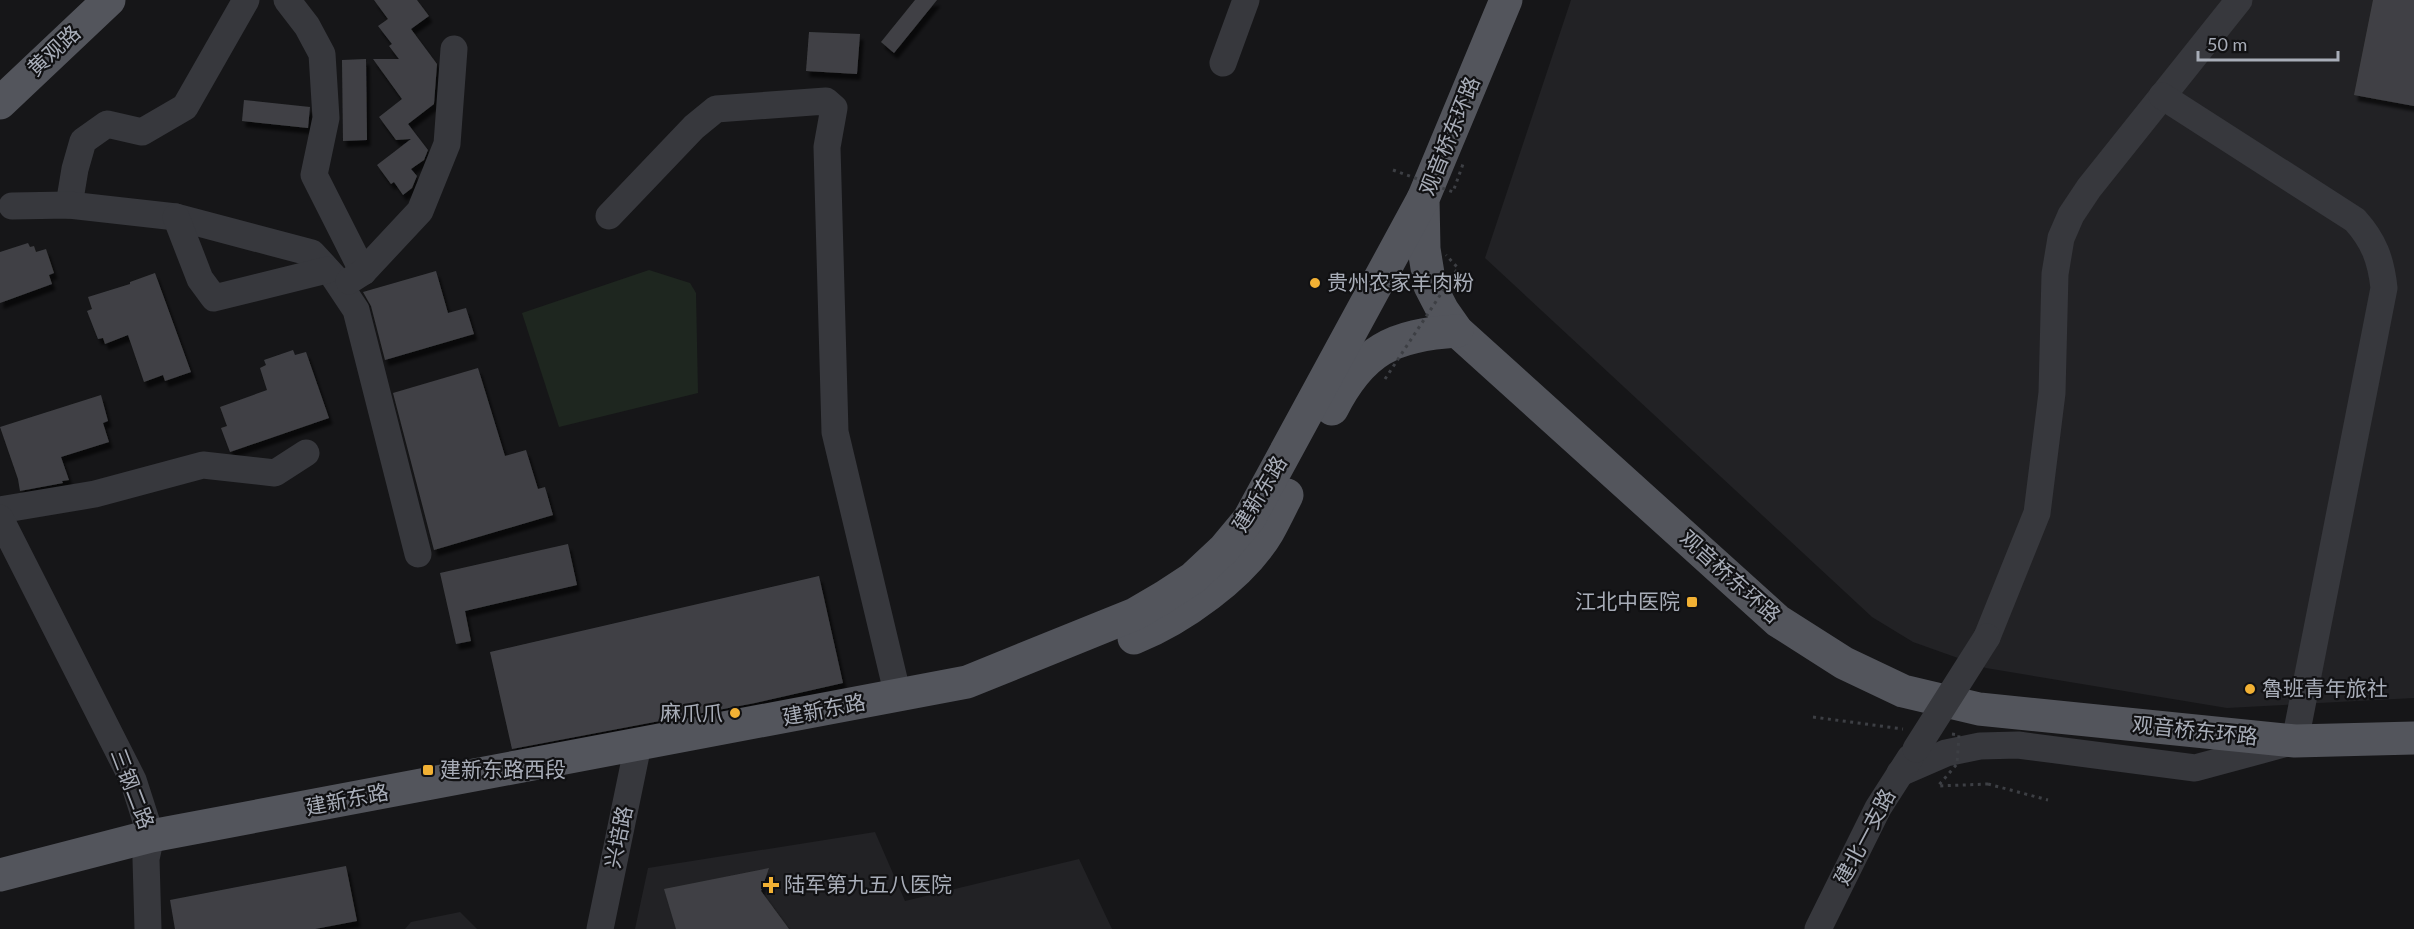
<svg xmlns="http://www.w3.org/2000/svg" width="2414" height="929" font-family="Lato,'Noto Sans SC',sans-serif">
<style>
.built{fill:#222225}
.green{fill:#1e261f}
.building{fill:#404145;filter:url(#shadow)}
.lines{fill:none;stroke-linecap:round;stroke-linejoin:round}
.path{stroke:#3d3f44;stroke-width:3;stroke-dasharray:3 4.5;stroke-linecap:butt}
.minor{stroke:#37383d;stroke-width:27}
.major{stroke:#53555c;stroke-width:33}
.path-bridge{stroke:#3d3f44;stroke-width:3;stroke-dasharray:3 4.5;stroke-linecap:butt}
.minor-bridge{stroke:#37383d;stroke-width:27}
.poi-dot{fill:#f2b134;stroke:#111113;stroke-width:2}
.labels{text-anchor:middle;stroke-width:4.5;stroke-linejoin:round;paint-order:stroke}
.street-label{font-size:21px;fill:#a8adb8;stroke:#111113}
.poi-label{font-size:21px;fill:#a8adb8;stroke:#111113;text-anchor:start}
</style>
<defs>
<filter id="shadow"><feDropShadow dx="3.5" dy="6" stdDeviation="1.5" flood-color="#0009"/></filter>
</defs>
<rect width="100%" height="100%" fill="#161618"/>
<g class="built">
<polygon points="1571,0 2414,0 2414,698 2227,708 1986,668 1913,642 1872,617 1485,258"/>
<polygon points="875,832 905,901 1079,859 1112,929 635,929 648,868"/>
<polygon points="460,912 477,929 405,929 411,922"/>
</g>
<polygon class="green" points="649,270 690,283 696,293 698,393 559,427 522,313"/>
<g class="building">
<polygon points="374,0 417,0 429,16 411,29 437,64 434,104 408,124 428,150 424,160 411,169 417,176 412,188 403,195 394,182 391,184 377,165 411,139 396,140 379,117 402,99 373,59 399,59 389,46 392,44 378,26 388,19"/>
<polygon points="915,0 937,0 894,53 881,42"/>
<polygon points="2373,0 2414,0 2414,106 2354,95"/>
<polygon points="809,32 860,34 857,74 806,71"/>
<polygon points="366,59 367,140 343,141 342,60"/>
<polygon points="244,100 310,107 308,128 242,121"/>
<polygon points="28,243 30,247 34,246 36,252 46,249 54,273 49,275 52,284 0,303 0,252"/>
<polygon points="436,271 448,313 466,308 474,334 385,360 371,306 363,292"/>
<polygon points="155,273 191,372 165,381 163,375 144,382 128,335 105,344 103,338 98,339 87,311 92,309 88,297 130,284 130,282"/>
<polygon points="293,350 295,355 306,352 329,418 230,452 221,428 227,426 220,407 267,390 260,368 266,365 264,360"/>
<polygon points="478,368 505,456 526,450 538,489 545,487 553,515 434,550 393,393"/>
<polygon points="101,395 108,421 103,423 109,442 61,457 69,480 62,481 63,483 20,491 18,479 0,427"/>
<polygon points="568,544 577,585 465,611 471,641 456,644 440,573"/>
<polygon points="819,576 843,683 755,703 512,749 490,652"/>
<polygon points="346,866 357,921 315,929 175,929 170,900"/>
<polygon points="769,868 761,891 789,929 676,929 664,889"/>
</g>
<g class="lines">
<g class="path">
<polyline points="1813,717 1903,729"/>
<polyline points="1988,784 2048,800"/>
</g>
<g class="minor">
<polyline points="287,0 307,26 322,54 326,118 314,175 363,272"/>
<polyline points="1223,63 1246,0"/>
<polyline points="69,205 75,169 83,141 107,124 142,132 185,107 246,0"/>
<polyline points="12,206 69,205 176,217 312,253 334,277 356,310 418,554"/>
<polyline points="609,216 694,127 716,109 826,101 834,108 827,147 835,432 898,696"/>
<polyline points="176,217 200,279 214,298 327,270"/>
<polyline points="349,281 363,272 420,211 447,144 454,49"/>
<polyline points="0,510 95,494 203,465 275,473 306,453"/>
<polyline points="0,518 133,780 151,836 146,859 148,929"/>
<polyline points="1987,637 2037,513 2052,393 2055,274 2061,238 2071,215 2089,188 2239,0"/>
<path d="M 1900,773 L 1946,753 L 1980,746 L 2018,745 L 2195,768 L 2295,741 L 2384,288 C 2381,260 2374,241 2355,220 L 2162,96"/>
<polyline points="600,929 638,745"/>
<polyline points="1818,929 1878,808 1910,758"/>
</g>
<g class="major">
<polyline points="1506,0 1423,199 1424,249 1430,286 1443,311 1457,331 1778,621 1844,663 1903,691 1979,709 2295,741 2414,738"/>
<polyline points="0,103 109,0"/>
<path d="M 1332,409 C 1362,350 1393,335 1457,331"/>
<path d="M 1134,638 C 1181,619 1242,576 1268,532 C 1275,520 1281,507 1287,495"/>
<polyline points="0,875 151,836 967,682 1135,614 1164,597 1193,578 1224,549 1249,519 1423,199"/>
</g>
<g class="path-bridge">
<polyline points="1393,170 1453,192 1463,164"/>
<polyline points="1385,379 1458,268 1446,255"/>
<polyline points="1952,734 1959,735 1957,764 1938,786 1988,784"/>
</g>
<polyline class="minor-bridge" points="1916,749 1987,637"/>
</g>
<g class="poi-dot">
<circle cx="1315" cy="283" r="6"/>
<rect x="1686" y="596" width="12" height="12" rx="3"/>
<circle cx="2250" cy="689" r="6"/>
<circle cx="735" cy="713" r="6"/>
<rect x="422" y="764" width="12" height="12" rx="3"/>
<path d="M768 876h6v6h6v6h-6v6h-6v-6h-6v-6h6z"/>
</g>
<g class="labels">
<g class="street-label">
<text transform="translate(54 51) rotate(-43)" y="7">黄观路</text>
<text transform="translate(1450 136) rotate(-68)" y="7">观音桥东环路</text>
<text transform="translate(1260 494) rotate(-59)" y="7">建新东路</text>
<text transform="translate(1730 577) rotate(42)" y="7">观音桥东环路</text>
<text transform="translate(824 710) rotate(-11)" y="7">建新东路</text>
<text transform="translate(2195 731) rotate(6)" y="7">观音桥东环路</text>
<text transform="translate(132 789) rotate(69)" y="7">三钢二路</text>
<text transform="translate(347 800) rotate(-11)" y="7">建新东路</text>
<text transform="translate(619 837) rotate(-78)" y="7">兴培路</text>
<text transform="translate(1865 837) rotate(-62)" y="7">建北一支路</text>
</g>
<g class="poi-label">
<text x="1327" y="290">贵州农家羊肉粉</text>
<text x="1680" y="609" text-anchor="end">江北中医院</text>
<text x="2262" y="696">魯班青年旅社</text>
<text x="723" y="720" text-anchor="end">麻爪爪</text>
<text x="440" y="777">建新东路西段</text>
<text x="784" y="892">陆军第九五八医院</text>
</g>
</g>
<path d="M2198 51v9h140v-9" fill="none" stroke="#a8adb8" stroke-width="3"/>
<text x="2207" y="51" font-size="18" fill="#a8adb8" stroke="#111113" stroke-width="4.5" paint-order="stroke">50 m</text>
</svg>
